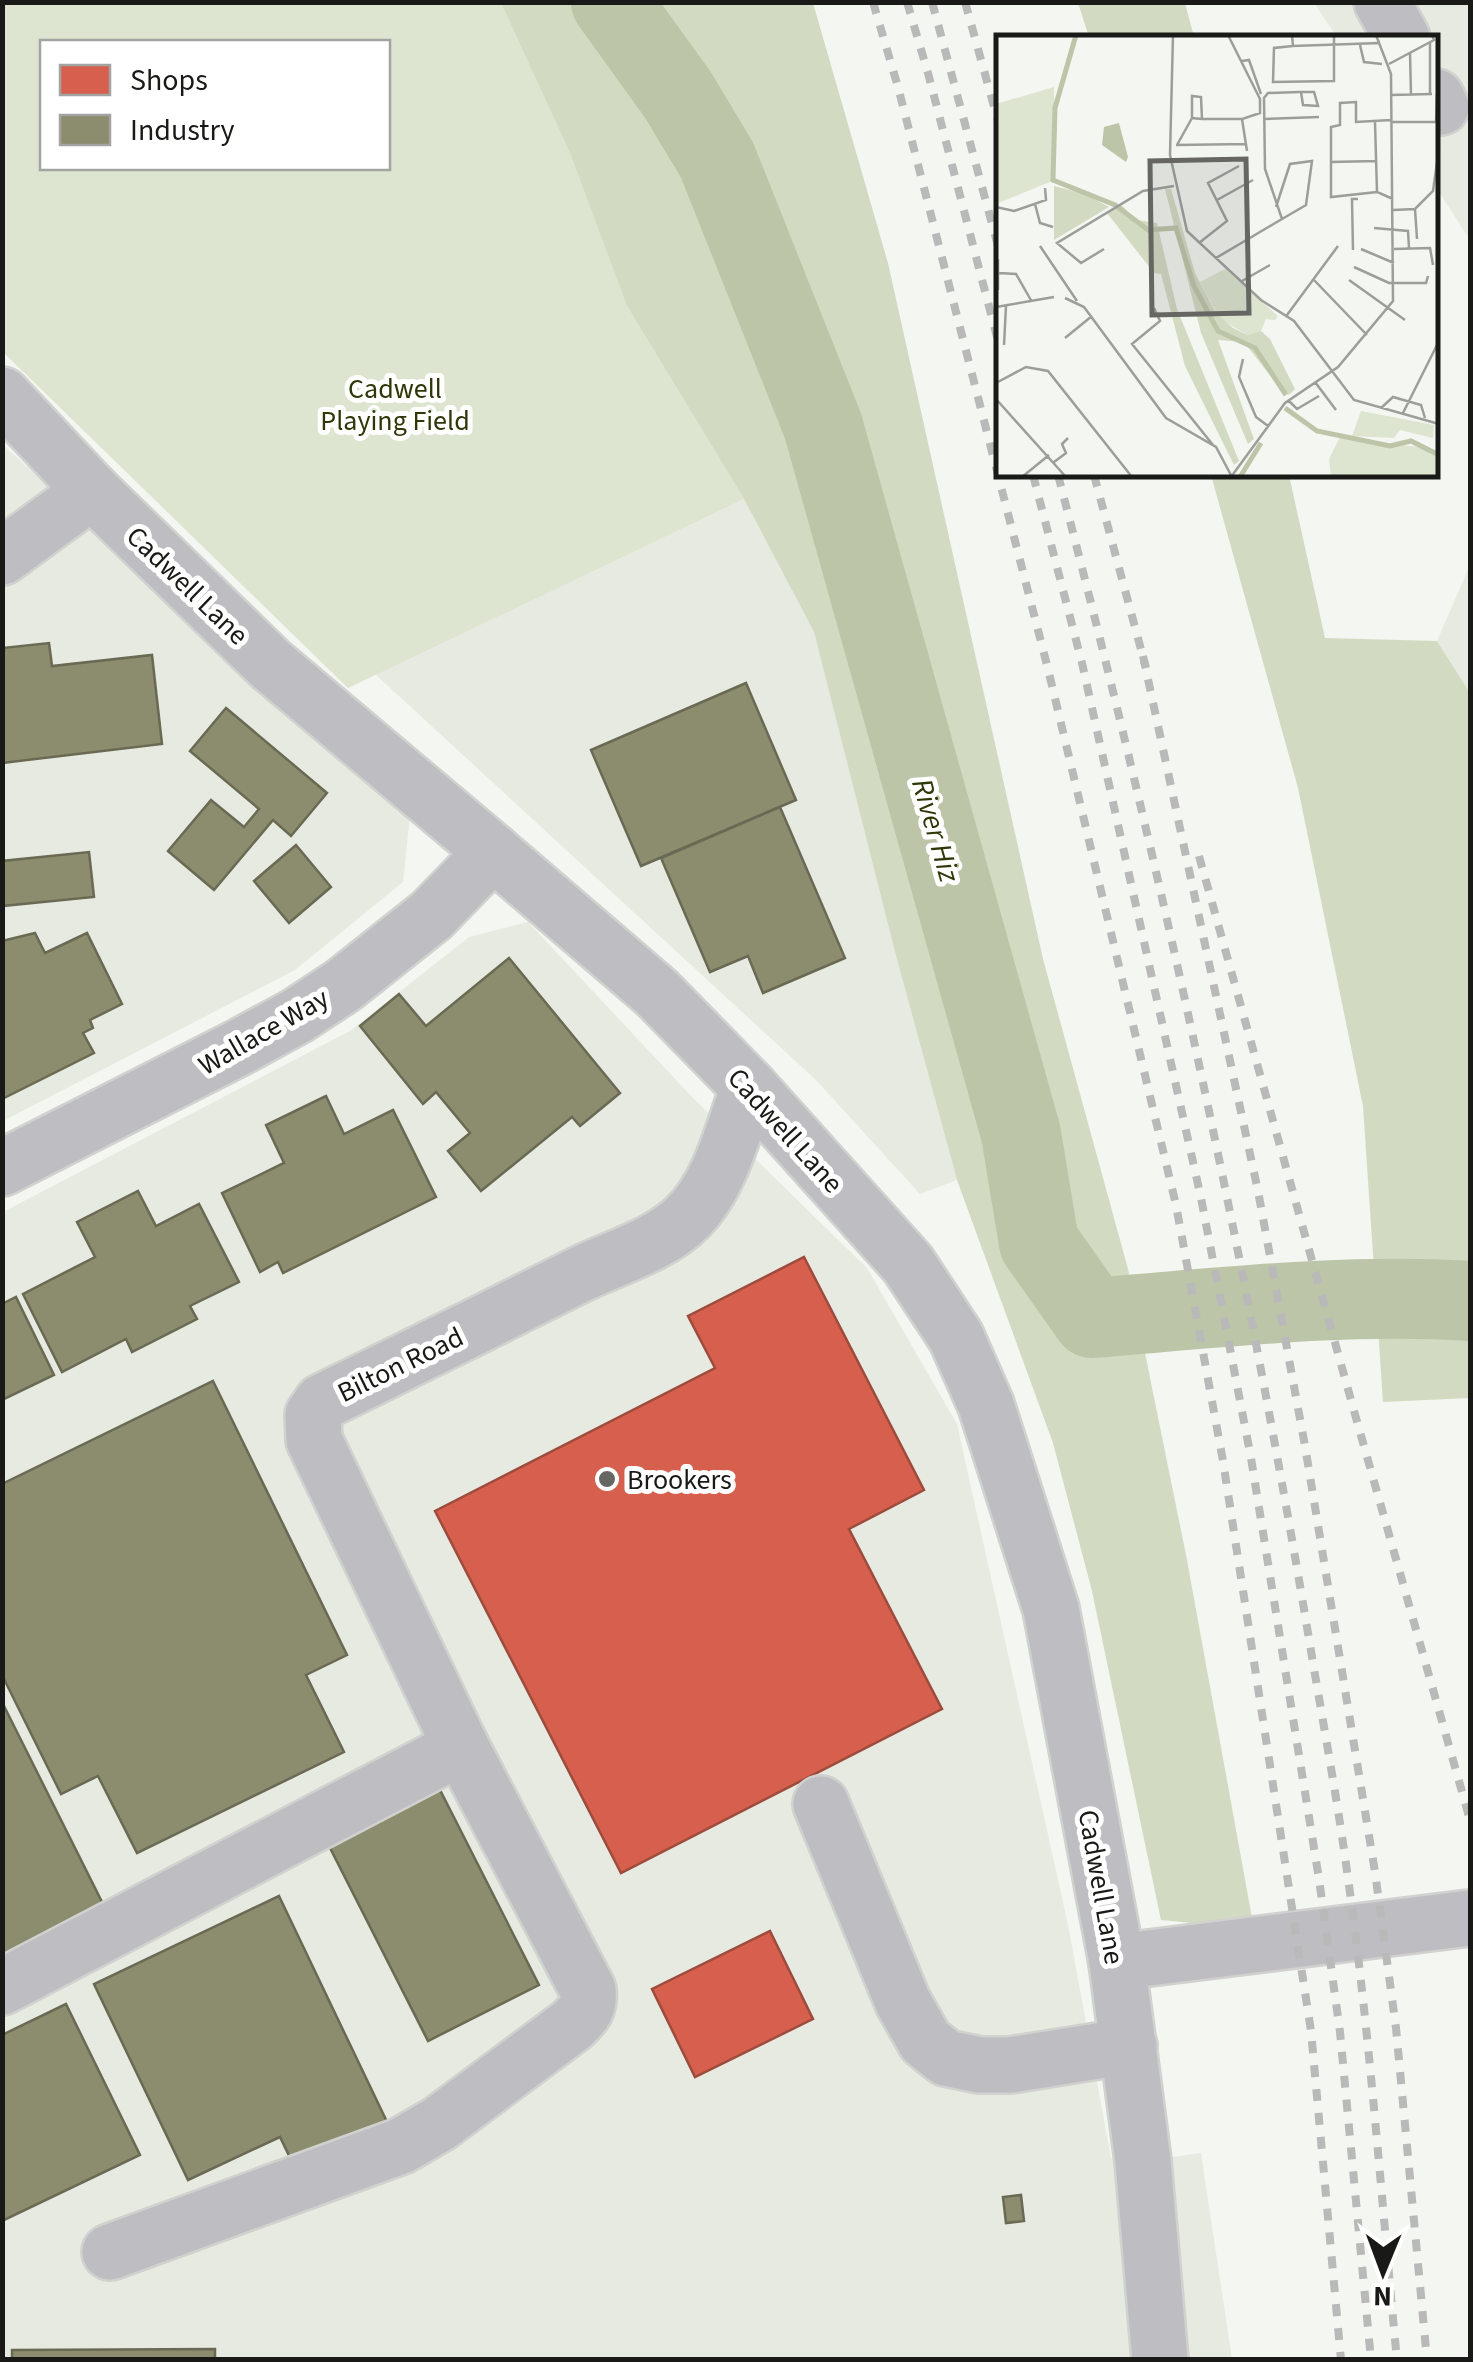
<svg xmlns="http://www.w3.org/2000/svg" width="1473" height="2362" font-family="'Source Sans 3',sans-serif">
<style>
.built{fill:#e7eae0}
.green{fill:#dde4cf;fill-rule:evenodd}
.forest{fill:#d3dac2}
.shops{fill:#d6604d;stroke:#9d4b3d;stroke-width:2.5}
.industry{fill:#8c8c6e;stroke:#6a6a54;stroke-width:2.5}
.lines{fill:none;stroke-linecap:round;stroke-linejoin:round}
.river{stroke:#bdc5a8;stroke-width:80}
.minor-casing{stroke:#d1d2cf;stroke-width:60}
.minor{stroke:#bebdc1;stroke-width:55}
.rail{stroke:#b8b9b8;stroke-width:8;stroke-dasharray:12 12;stroke-linecap:butt}
.poi-dot{fill:#666763;stroke:#fff;stroke-width:4}
.labels{text-anchor:middle;stroke-width:10;stroke-linejoin:round;paint-order:stroke}
.park-label{font-size:28px;fill:#2e3708;stroke:#fff}
.street-label{font-size:28px;fill:#191a17;stroke:#fff}
.poi-label{font-size:28px;fill:#191a17;stroke:#fff;text-anchor:start}
.water-label{font-size:30px;font-style:italic;fill:#2f3809;stroke:#fff}
.inset-river{fill:none;stroke:#bdc5a8;stroke-width:5}
.inset-road{fill:none;stroke:#9c9e9a;stroke-width:2.5}
.view{fill:#666763;fill-opacity:0.15;stroke:#666763;stroke-width:5}
.inset-edge{fill:none;stroke:#191a17;stroke-width:5}
</style>
<rect width="100%" height="100%" fill="#f4f6f1"/>
<g class="built">
<polygon points="1314,3 1470,3 1470,240 1436,187 1436,38 1337,37"/>
<polygon points="2,444 410,816 403,882 295,970 3,1121"/>
<polygon points="744,499 814,632 895,952 957,1180 920,1194 816,1080 375,674"/>
<polygon points="1470,565 1470,693 1437,641"/>
<polygon points="528,922 693,1098 867,1268 957,1424 1068,1925 1111,2158 1143,2161 1201,2153 1232,2359 3,2360 3,1212 350,1031 469,937"/>
</g>
<path class="green" d="M 2,3 L 501,3 L 577,167 L 627,306 L 744,499 L 348,688 L 3,352 ZM 42,42 L 388,42 L 388,168 L 42,168 Z"/>
<g class="forest">
<polygon points="501,3 813,3 888,263 1043,959 1128,1269 1187,1560 1254,1929 1161,1920 1092,1591 1053,1443 957,1180 895,952 814,632 744,499 627,306 571,155"/>
<polygon points="1078,3 1185,3 1194,37 1089,37"/>
<polygon points="1211,475 1289,475 1325,638 1437,641 1470,693 1470,1398 1383,1402 1363,1106 1298,788"/>
</g>
<g class="shops">
<polygon points="804,1257 924,1490 849,1529 942,1709 621,1873 435,1511 715,1368 688,1316"/>
<polygon points="770,1931 813,2019 695,2077 652,1989"/>
</g>
<g class="industry">
<polygon points="49,643 52,666 152,655 162,744 2,763 2,648"/>
<polygon points="746,683 796,800 641,866 591,750"/>
<polygon points="226,708 327,793 291,836 273,820 214,890 168,851 211,800 244,827 259,809 190,751"/>
<polygon points="780,807 845,958 763,993 748,956 710,972 661,858"/>
<polygon points="296,845 331,887 289,923 254,881"/>
<polygon points="89,852 94,897 2,906 2,861"/>
<polygon points="35,933 45,953 87,933 122,1004 90,1020 93,1028 83,1033 94,1053 2,1099 2,941"/>
<polygon points="509,958 620,1093 580,1126 572,1117 481,1191 448,1151 470,1133 436,1092 423,1104 360,1026 399,994 426,1026"/>
<polygon points="326,1096 344,1134 393,1110 436,1197 283,1273 278,1262 260,1272 222,1193 284,1163 266,1125"/>
<polygon points="138,1191 156,1226 199,1204 239,1282 190,1306 197,1319 132,1352 126,1339 62,1372 23,1294 95,1257 77,1222"/>
<polygon points="16,1297 54,1375 2,1400 2,1304"/>
<polygon points="213,1381 347,1655 306,1675 344,1752 137,1853 98,1776 61,1794 2,1675 2,1484"/>
<polygon points="2,1702 105,1908 2,1959"/>
<polygon points="436,1782 539,1985 428,2041 325,1838"/>
<polygon points="279,1896 388,2124 295,2168 280,2137 188,2180 94,1984"/>
<polygon points="66,2004 140,2155 2,2221 2,2035"/>
<polygon points="1021,2195 1024,2221 1006,2223 1003,2197"/>
<polygon points="215,2349 215,2360 12,2360 12,2350"/>
</g>
<g class="lines">
<path class="river" d="M 611,2 L 678,95 L 717,160 L 823,426 L 1021,1134 L 1039,1243 L 1092,1318 C 1218,1308 1345,1293 1470,1301"/>
<defs>
<g id="minor">
<polyline points="1382,2 1402,38"/>
<polyline points="1436,97 1441,107"/>
<polyline points="2,395 92,491 270,664 493,852 657,993 749,1087 908,1264 956,1337 986,1405 1051,1609 1117,1962 1143,2161 1160,2360"/>
<polyline points="2,557 92,491"/>
<polyline points="2,1168 238,1048 297,1016 344,985 432,915 493,852"/>
<polyline points="821,1804 903,2002 925,2041 946,2058 980,2065 1010,2065 1129,2046"/>
<polyline points="1117,1962 1470,1918"/>
<polyline points="2,1987 461,1747"/>
<path d="M 110,2252 L 401,2146 L 439,2124 L 572,2025 C 584,2014 590,2007 588,1990 L 461,1747 L 314,1440 L 313,1415 L 322,1402 C 408,1360 495,1317 581,1274 C 616,1257 660,1245 688,1217 C 721,1184 733,1130 749,1087"/>
</g>
</defs>
<use href="#minor" class="minor-casing"/>
<use href="#minor" class="minor"/>
<g class="rail">
<polyline points="873,2 898,87 1048,669 1176,1205 1223,1461 1311,2031 1341,2360"/>
<polyline points="907,2 928,73 998,341"/>
<polyline points="932,2 998,246"/>
<polyline points="965,2 998,121"/>
<polyline points="1033,475 1082,663 1201,1198 1251,1458 1319,1879 1340,2032 1371,2360"/>
<path d="M 1058,475 C 1158,856 1243,1244 1308,1633 C 1321,1712 1336,1791 1347,1871 C 1370,2033 1381,2197 1397,2360"/>
<polyline points="1094,475 1146,668"/>
<polyline points="1143,656 1258,1191 1305,1446 1375,1872 1396,2028 1427,2360"/>
<polyline points="1199,856 1358,1425 1470,1820"/>
</g>
</g>
<circle class="poi-dot" cx="607" cy="1479" r="10"/>
<g class="labels">
<g class="park-label">
<text x="395" y="398">Cadwell<tspan x="395" dy="32">Playing Field</tspan></text>
</g>
<g class="street-label">
<text transform="translate(188 585) rotate(44)" y="10">Cadwell Lane</text>
<text transform="translate(263 1031) rotate(-30)" y="10">Wallace Way</text>
<text transform="translate(786 1130) rotate(48)" y="10">Cadwell Lane</text>
<text transform="translate(400 1364) rotate(-26)" y="10">Bilton Road</text>
<text transform="translate(1102 1887) rotate(80)" y="10">Cadwell Lane</text>
</g>
<g class="poi-label">
<text x="627" y="1489">Brookers</text>
</g>
<g class="water-label">
<text transform="translate(936 830) rotate(74)" y="10">River Hiz</text>
</g>
</g>
<g transform="translate(996 35)">
<rect width="442" height="442" fill="#f4f6f1"/>
<path d="M 58,52 L 59,145 L 0,169 L 0,69 ZM 229,234 L 282,281 L 279,285 L 270,284 L 265,296 L 252,300 L 224,284 L 204,247 ZM 365,376 L 438,390 L 437,403 L 404,395 L 398,403 L 356,401 ZM 344,402 L 430,413 L 442,422 L 442,442 L 335,442 L 333,424 Z" fill="#dde4cf"/>
<path d="M 58,151 L 89,159 L 113,172 L 58,205 ZM 169,154 L 175,154 L 199,238 L 220,278 L 237,293 L 252,300 L 265,296 L 274,304 L 299,354 L 293,360 L 283,352 L 248,307 L 222,305 L 258,404 L 252,409 L 205,298 ZM 125,170 L 141,185 L 161,188 L 181,274 L 243,426 L 238,430 L 189,331 L 165,239 L 158,238 L 111,178 Z" fill="#d3dac2"/>
<path d="M 123,88 L 132,122 L 130,127 L 106,110 L 108,92 Z" fill="#bdc5a8"/>
<path class="inset-river" d="M 80,0 L 59,73 L 57,145 L 119,170 L 152,195 L 180,193 L 198,251 L 222,296 L 259,313 L 290,360M 289,373 L 321,396 L 394,411 L 415,406 L 443,420M 244,442 L 265,408"/>
<path class="inset-road" d="M 177,0 L 174,120 L 191,196 L 265,265 L 298,286 L 358,365 L 443,389M 232,0 L 264,64 L 264,78 L 246,84 L 251,116M 296,0 L 297,11 L 384,8M 434,7 L 434,59M 364,10 L 368,27 L 386,29M 297,11 L 278,13 L 277,47 L 338,46 L 338,0M 414,18 L 415,60M 246,26 L 253,25 L 265,59M 393,29 L 438,5 L 436,0M 395,60 L 436,59M 206,84 L 205,62 L 196,61 L 196,83 L 206,84 L 246,84M 268,84 L 323,82M 379,87 L 381,157 L 397,164M 396,87 L 440,87 L 441,59M 180,110 L 251,109M 181,110 L 196,83M 380,126 L 335,127 L 335,162 L 381,157M 335,127 L 335,92 L 344,90 L 344,68 L 360,67 L 360,87 L 395,85M 221,165 L 257,145M 39,169 L 44,188 L 57,192M 0,172 L 18,176 L 50,165 L 49,153M 280,172 L 294,129 L 316,126 L 310,170 L 286,184M 419,174 L 421,204M 397,175 L 419,174 L 437,156 L 443,113M 378,193 L 412,196 L 413,213M 203,208 L 231,186 L 212,148 L 243,131M 44,211 L 81,266M 108,214 L 85,228 L 61,208 L 147,156 L 178,151M 365,214 L 398,228M 398,214 L 434,213 L 437,230M 357,215 L 356,164 L 362,164M 220,223 L 286,184 L 269,134 L 268,63 L 272,58 L 303,57 L 318,57 L 322,71 L 307,70 L 305,57M 2,224 L 2,255M 358,232 L 393,248 L 430,248 L 432,241M 3,238 L 20,239 L 36,267M 317,244 L 371,300M 353,245 L 409,285M 246,246 L 274,230M 69,263 L 88,272 L 170,383 L 220,412 L 236,442M 0,272 L 58,262M 158,273 L 164,286 L 136,309 L 217,410M 291,280 L 342,211M 69,303 L 96,281M 8,310 L 10,271M 247,324 L 243,342 L 260,382 L 272,391M 319,347 L 340,375M 0,348 L 30,332 L 52,336 L 136,442M 0,364 L 70,442M 292,365 L 301,374 L 323,361M 385,373 L 397,362 L 425,370 L 429,383M 407,378 L 443,306M 58,427 L 70,418 L 66,409 L 72,403M 26,442 L 53,420M 235,442 L 289,368 L 342,332 L 397,266 L 395,39 L 380,0"/>
<path class="view" d="M 250,124 L 253,278 L 156,280 L 154,126 Z"/>
<rect width="442" height="442" class="inset-edge"/>
</g>
<rect width="1473" height="2362" fill="none" stroke="#191a17" stroke-width="10"/>
<rect x="40" y="40" width="350" height="130" fill="#ffffff" stroke="#a3a3a2" stroke-width="2.5"/>
<rect x="60" y="65" width="50" height="30" fill="#d6604d" stroke="#a3a3a2" stroke-width="2.5"/>
<text x="130" y="90" font-size="30" fill="#191a17">Shops</text>
<rect x="60" y="115" width="50" height="30" fill="#8c8c6e" stroke="#a3a3a2" stroke-width="2.5"/>
<text x="130" y="140" font-size="30" fill="#191a17">Industry</text>
<g transform="translate(1383 2272) rotate(181)" stroke="#ffffff" stroke-width="8" paint-order="stroke">
<path d="M0-8L18 38L0 25L-18 38Z" fill="#191a17"/>
<text y="-15" font-size="28" font-weight="bold" text-anchor="middle" fill="#191a17">N</text>
</g>
</svg>
